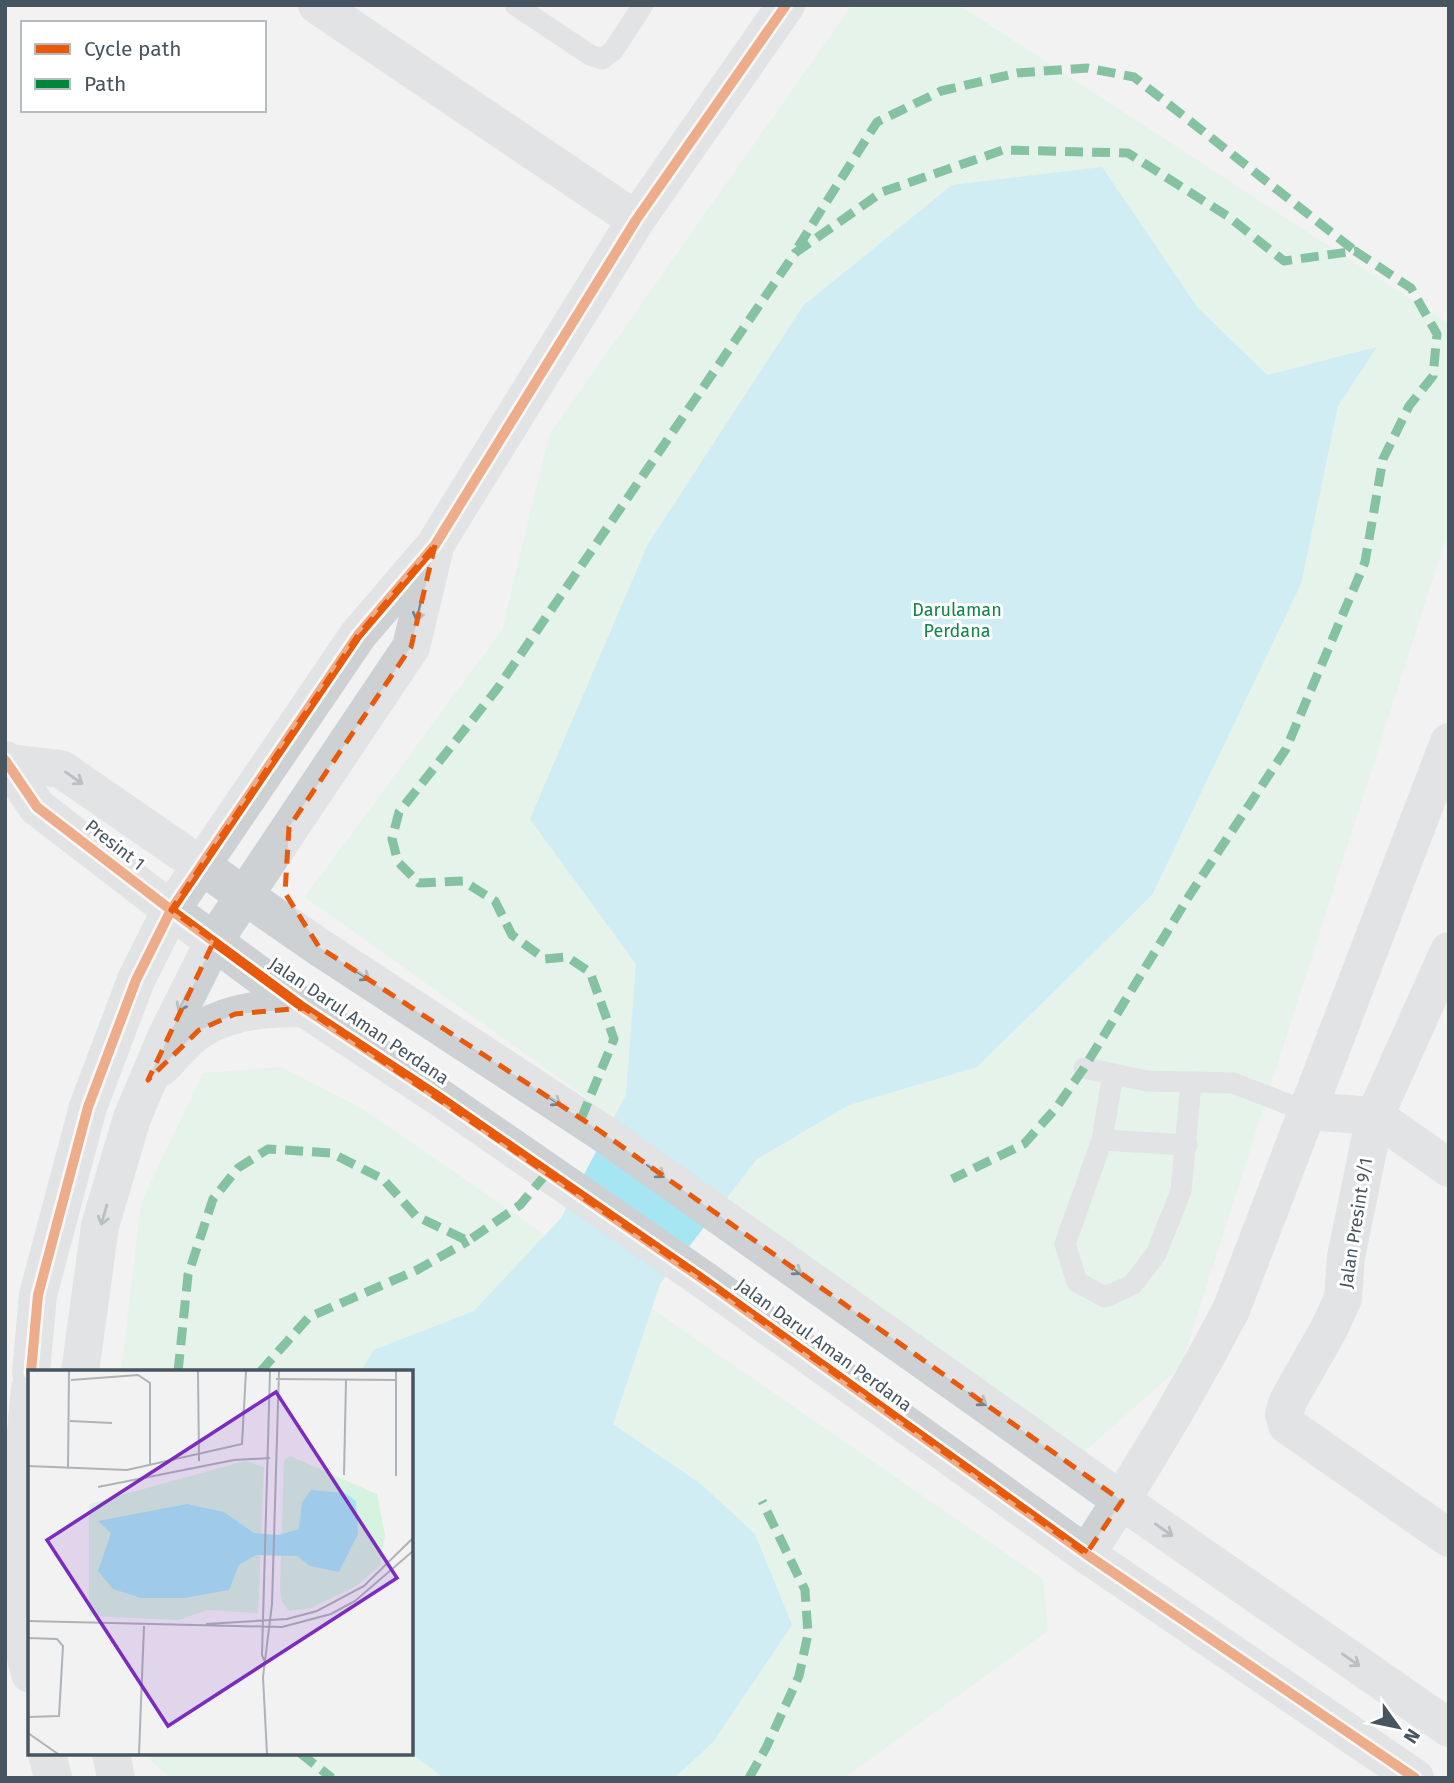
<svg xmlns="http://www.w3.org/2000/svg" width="1454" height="1783" font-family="'Fira Sans',sans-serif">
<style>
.green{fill:#d5f3df}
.water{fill:#a6e6f3}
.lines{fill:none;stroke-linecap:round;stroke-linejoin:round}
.lane{stroke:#cdd1d3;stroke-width:21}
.street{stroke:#cdd1d3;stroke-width:38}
.quiet{stroke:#00873e;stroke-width:9;stroke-dasharray:18 9;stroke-linecap:butt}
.cycleway-casing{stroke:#fff;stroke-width:15}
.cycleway{stroke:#e8590c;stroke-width:10}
.oneway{stroke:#768088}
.marked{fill:none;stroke:#e8590c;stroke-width:5;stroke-dasharray:14 9;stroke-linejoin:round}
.labels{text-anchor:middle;stroke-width:6;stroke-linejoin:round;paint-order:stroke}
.park-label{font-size:18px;fill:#0f8546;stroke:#fff}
.street-label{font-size:18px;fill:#475560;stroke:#fff}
.inset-road{fill:none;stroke:#aeb3b8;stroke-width:2}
.view{fill:#7b2cbf;fill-opacity:0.15;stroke:#7b2cbf;stroke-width:3.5}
.inset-edge{fill:none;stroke:#475560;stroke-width:3.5}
</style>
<rect width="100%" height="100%" fill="#f2f2f2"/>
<g class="green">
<polygon points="852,5 959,5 1449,324 1449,528 1181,1366 1084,1452 305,897 502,630 549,435"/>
<polygon points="281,1067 363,1109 1043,1579 1048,1631 844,1778 170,1778 143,1753 411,1753 411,1372 121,1372 141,1203 203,1073"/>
</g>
<polygon class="water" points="1102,167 1198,308 1267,375 1377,347 1338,406 1301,584 1152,895 977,1067 849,1105 757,1159 660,1284 613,1424 702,1485 755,1534 792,1625 713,1742 674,1778 444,1778 411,1753 411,1372 360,1372 374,1350 474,1311 561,1218 626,1095 636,964 530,819 648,544 803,306 952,185"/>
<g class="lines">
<g class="lane">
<polyline points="515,5 590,55 602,59 613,51 643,5"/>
<polyline points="1084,1068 1147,1081 1233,1083 1306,1111"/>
<polyline points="1113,1074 1102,1140 1065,1244 1077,1282 1105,1297 1132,1285 1156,1254 1181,1191 1191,1083"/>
<polyline points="1102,1140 1187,1145"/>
</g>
<g class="street">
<polyline points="317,5 636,220"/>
<polyline points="5,760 37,807 171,910 304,1008 439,1097 704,1280 1086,1554 1415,1778"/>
<polyline points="9,763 61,769 319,947 600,1131 1122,1501 1449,1728"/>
<polyline points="1449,951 1375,1116 1346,1257 1343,1298 1330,1327 1288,1401 1284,1414 1287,1425 1449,1538"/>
<path d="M 160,1068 C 173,1056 186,1039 201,1029 C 233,1010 268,1008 304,1008"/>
<polyline points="1306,1111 1375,1116 1449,1168"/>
<polyline points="31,1372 38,1295 88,1107 136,980 171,910 358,635 435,545 636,220 786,5"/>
<polyline points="80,1372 100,1226 132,1118 167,1035 214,941 411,647 434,551"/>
<polyline points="30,1388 22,1476 26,1658 30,1674"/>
<path d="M 1086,1554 C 1139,1475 1187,1394 1231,1310 L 1449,742"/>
<polyline points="47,1753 53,1778"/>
<polyline points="111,1753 116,1778"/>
</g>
<g class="quiet">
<polyline points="798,247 877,122 941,91 1017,73 1087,68 1134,77 1355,251"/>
<polyline points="581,1119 614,1039 590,972 567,957 545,959 512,935 495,901 463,881 419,883 398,862 392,839 399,812 497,689 795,253 882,192 1003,150 1128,153 1229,217 1284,261 1355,251 1411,288 1437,334 1433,376 1409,406 1383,459 1365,562 1286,749 1189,896 1084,1068 1056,1108 1024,1144 952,1179"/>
<polyline points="178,1372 188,1275 213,1199 238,1168 268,1149 331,1153 383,1179 416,1216 468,1241 520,1205 547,1173"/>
<polyline points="260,1372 309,1317 417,1270 468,1241"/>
<polyline points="300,1753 332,1778"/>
<polyline points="749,1778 766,1748 799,1676 808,1634 805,1590 762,1501"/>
</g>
<defs>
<g id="cycleway">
<polyline points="5,760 37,807 171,910 304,1008 439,1097 704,1280 1086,1554 1415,1778"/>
<polyline points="31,1372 38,1295 88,1107 136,980 171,910 358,635 435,545 636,220 786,5"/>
</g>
</defs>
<use href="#cycleway" class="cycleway-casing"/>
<use href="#cycleway" class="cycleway"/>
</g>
<defs><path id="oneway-shaft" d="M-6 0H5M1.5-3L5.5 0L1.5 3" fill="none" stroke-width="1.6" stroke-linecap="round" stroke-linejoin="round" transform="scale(1.75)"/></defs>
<g class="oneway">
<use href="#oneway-shaft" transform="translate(419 611) rotate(103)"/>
<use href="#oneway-shaft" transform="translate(74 778) rotate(35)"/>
<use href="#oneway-shaft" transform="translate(361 974) rotate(33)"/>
<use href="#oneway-shaft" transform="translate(183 1002) rotate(117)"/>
<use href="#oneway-shaft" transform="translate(552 1099) rotate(33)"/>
<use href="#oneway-shaft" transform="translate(656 1171) rotate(35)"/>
<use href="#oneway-shaft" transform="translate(104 1215) rotate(106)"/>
<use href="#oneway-shaft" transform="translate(793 1268) rotate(35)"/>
<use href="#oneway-shaft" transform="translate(978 1399) rotate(35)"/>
<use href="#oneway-shaft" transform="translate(1164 1530) rotate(35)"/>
<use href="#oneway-shaft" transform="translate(1351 1660) rotate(35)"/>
</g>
<path d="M0 0H1454V1783H0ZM 435,545 L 411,647 L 289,827 L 285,893 L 319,947 L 600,1131 L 1122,1501 L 1086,1554 L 704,1280 L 304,1008 L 235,1014 L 199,1030 L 148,1080 L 214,941 L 171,910 L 358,635 Z" fill="#f2f2f2" fill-opacity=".55" fill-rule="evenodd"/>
<path class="marked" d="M 435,545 L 411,647 L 289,827 L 285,893 L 319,947 L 600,1131 L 1122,1501 L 1086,1554 L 704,1280 L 304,1008 L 235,1014 L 199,1030 L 148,1080 L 214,941 L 171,910 L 358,635 Z"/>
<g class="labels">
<g class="park-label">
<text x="957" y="616">Darulaman<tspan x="957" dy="21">Perdana</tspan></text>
</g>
<g class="street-label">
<text transform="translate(115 845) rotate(38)" y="6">Presint 1</text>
<text transform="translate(359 1021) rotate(34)" y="6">Jalan Darul Aman Perdana</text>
<text transform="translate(1356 1223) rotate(-81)" y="6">Jalan Presint 9/1</text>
<text transform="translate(824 1345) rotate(36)" y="6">Jalan Darul Aman Perdana</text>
</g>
</g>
<g transform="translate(28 1370)">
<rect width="385" height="385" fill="#f2f2f2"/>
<path d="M 262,86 L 349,124 L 357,165 L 352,196 L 328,216 L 283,238 L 261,241 L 254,232 L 252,217 L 256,91 ZM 217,91 L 236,97 L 230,243 L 179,240 L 150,250 L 61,246 L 61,134 Z" fill="#d5f3df"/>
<path d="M 283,120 L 317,123 L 328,131 L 330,164 L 311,202 L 282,196 L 269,186 L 228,185 L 211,195 L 201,220 L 156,228 L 113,228 L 85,219 L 70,201 L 83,163 L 70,151 L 159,134 L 196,142 L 226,163 L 250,165 L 271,159 L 274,132 Z" fill="#a6e6f3"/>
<path class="inset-road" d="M 170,1 L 171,91M 248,9 L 368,10M 43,10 L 110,5 L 122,13 L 122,95M 42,51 L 84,53M 0,96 L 99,100 L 214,74 L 218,1M 40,99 L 41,1M 316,105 L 318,10M 368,106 L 368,1M 70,117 L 206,90 L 242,88M 0,251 L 254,257 L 303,244 L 327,231 L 385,181M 178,254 L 259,249 L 289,241 L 336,216 L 385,168M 0,268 L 29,269 L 35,276 L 31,346 L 0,347M 237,292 L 234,285 L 242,1M 0,363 L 30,384M 111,384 L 116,256M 239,384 L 235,307 L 244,234 L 251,1"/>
<path class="view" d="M 248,22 L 369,208 L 140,356 L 19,170 Z"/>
<rect width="385" height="385" class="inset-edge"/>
</g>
<rect width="1454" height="1783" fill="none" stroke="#475560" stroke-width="14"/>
<rect x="21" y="21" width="245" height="91" fill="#ffffff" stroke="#b5bbbf" stroke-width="2"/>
<rect x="35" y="44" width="35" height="10" fill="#e8590c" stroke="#b5bbbf" stroke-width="2"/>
<text x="84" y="56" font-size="21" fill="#475560">Cycle path</text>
<rect x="35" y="79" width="35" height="10" fill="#00873e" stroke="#b5bbbf" stroke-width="2"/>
<text x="84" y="91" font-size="21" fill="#475560">Path</text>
<g transform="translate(1398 1727) rotate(123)" stroke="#ffffff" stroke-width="5" paint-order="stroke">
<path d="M0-5L12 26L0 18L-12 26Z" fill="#475560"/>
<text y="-10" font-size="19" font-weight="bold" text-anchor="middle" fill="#475560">N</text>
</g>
</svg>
